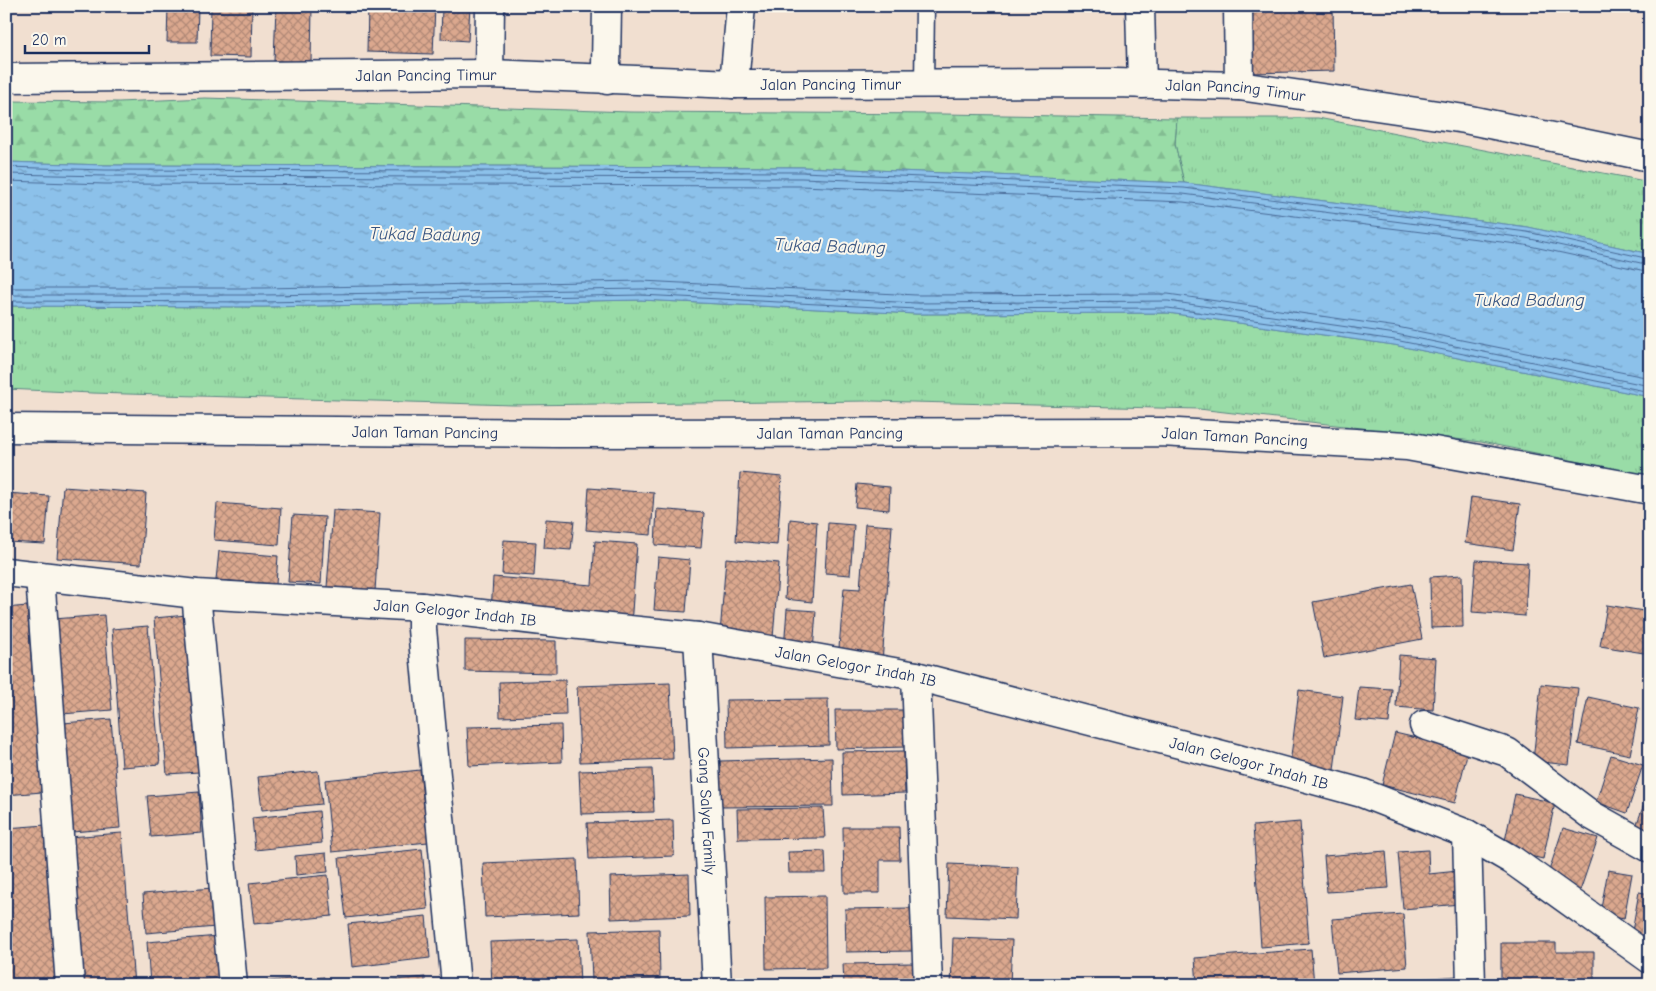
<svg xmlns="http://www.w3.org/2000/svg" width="1656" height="991" font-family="'Comic Neue',sans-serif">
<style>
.grass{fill:url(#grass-tufts);stroke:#5a8682}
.forest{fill:url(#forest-firs);stroke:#5a8682}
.water{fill:url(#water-ripples);stroke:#5f87b2}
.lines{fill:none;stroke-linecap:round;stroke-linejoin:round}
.shore{stroke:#486996;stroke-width:1}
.building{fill:url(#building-cross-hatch);stroke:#1b2f5e}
.service-casing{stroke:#1b2f5e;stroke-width:21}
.minor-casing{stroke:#1b2f5e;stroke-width:31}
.tertiary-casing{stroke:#1b2f5e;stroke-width:31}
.service{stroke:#fbf7ec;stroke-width:18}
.minor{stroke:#fbf7ec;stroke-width:28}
.tertiary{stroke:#fbf7ec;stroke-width:28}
.labels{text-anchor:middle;stroke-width:4;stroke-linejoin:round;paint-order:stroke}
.street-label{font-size:16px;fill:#1b2f5e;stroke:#fbf7ec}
.water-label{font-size:18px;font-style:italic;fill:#375481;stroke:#fbf7ec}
</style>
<defs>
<pattern id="grass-tufts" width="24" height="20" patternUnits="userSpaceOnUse" patternTransform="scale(1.25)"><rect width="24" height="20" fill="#99dca7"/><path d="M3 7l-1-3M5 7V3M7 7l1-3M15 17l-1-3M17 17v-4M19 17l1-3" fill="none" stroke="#83bd92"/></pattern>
<pattern id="forest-firs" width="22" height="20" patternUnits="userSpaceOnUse" patternTransform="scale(1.25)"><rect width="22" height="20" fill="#99dca7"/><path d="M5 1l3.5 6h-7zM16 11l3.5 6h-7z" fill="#83bd92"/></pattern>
<pattern id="water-ripples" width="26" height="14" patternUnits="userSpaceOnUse" patternTransform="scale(1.25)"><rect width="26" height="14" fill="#8cc1ea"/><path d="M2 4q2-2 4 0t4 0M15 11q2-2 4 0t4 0" fill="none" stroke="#729dc1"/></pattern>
<pattern id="building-cross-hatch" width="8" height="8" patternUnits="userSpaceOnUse" patternTransform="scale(1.25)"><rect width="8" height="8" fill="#dba88e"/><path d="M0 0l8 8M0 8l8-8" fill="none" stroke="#b18977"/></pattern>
</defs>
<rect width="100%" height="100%" fill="#f1dfd0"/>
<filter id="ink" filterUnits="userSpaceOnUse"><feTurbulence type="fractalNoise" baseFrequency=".02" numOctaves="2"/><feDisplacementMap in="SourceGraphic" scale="10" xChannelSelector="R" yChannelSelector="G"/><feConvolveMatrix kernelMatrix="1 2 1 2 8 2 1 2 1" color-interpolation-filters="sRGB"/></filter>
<g filter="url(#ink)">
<g class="grass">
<polygon points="1177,118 1318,118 1650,182 1650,254 1528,227 1184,183 1175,144"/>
<polygon points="641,300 916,314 1168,313 1394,345 1650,397 1650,476 1481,442 1199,409 871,401 514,405 92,393 6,389 6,306 264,307"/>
</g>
<polygon class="forest" points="205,98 630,112 945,114 1177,118 1175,144 1184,183 802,167 105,165 6,162 6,101 119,102"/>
<polygon class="water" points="6,162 105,165 802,167 1184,183 1528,227 1650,254 1650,397 1394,345 1168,313 916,314 641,300 264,307 6,306"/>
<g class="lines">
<g class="shore">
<polyline points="6,167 105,170 802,172 1184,188 1527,232 1650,259"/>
<polyline points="6,174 105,176 802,178 1183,194 1526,238 1650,265"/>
<polyline points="6,181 105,184 802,186 1183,202 1525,245 1650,272"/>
<polyline points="6,288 263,288 642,281 916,295 1168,294 1397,327 1650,378"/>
<polyline points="6,295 263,295 642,289 916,303 1168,301 1396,334 1650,386"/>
<polyline points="6,301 263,302 641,295 916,309 1168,308 1395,340 1650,392"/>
</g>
</g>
<g class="building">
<polygon points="7,6 82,6 82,9"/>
<polygon points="168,6 198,6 197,42 167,42"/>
<polygon points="211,6 252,6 251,57 210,56"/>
<polygon points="276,6 312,6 311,62 274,61"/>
<polygon points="368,6 435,6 433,54 367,52"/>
<polygon points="442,6 470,6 468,41 441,39"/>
<polygon points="1251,6 1333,6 1334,71 1252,73"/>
<polygon points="740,473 782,477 777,545 736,541"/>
<polygon points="857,484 890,487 889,510 855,507"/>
<polygon points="63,487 146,493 141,564 57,558"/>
<polygon points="589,488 654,493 651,535 586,530"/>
<polygon points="6,493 49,496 45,544 6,542"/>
<polygon points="1471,497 1520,504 1513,550 1465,543"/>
<polygon points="217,503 281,508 279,545 214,540"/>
<polygon points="657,509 704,513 701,548 655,545"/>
<polygon points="333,510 380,513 375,591 327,587"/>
<polygon points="293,515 325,517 321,584 288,582"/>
<polygon points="546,519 574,521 571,550 544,548"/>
<polygon points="790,519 817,522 812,602 785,599"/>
<polygon points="828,523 854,525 850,575 825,573"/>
<polygon points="865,524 892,526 882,663 838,660 844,588 860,589"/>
<polygon points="504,540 536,542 534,576 502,574"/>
<polygon points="595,541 637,544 631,625 491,614 493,577 592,585"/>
<polygon points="219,551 278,556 276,584 216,580"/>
<polygon points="658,557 690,560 686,612 654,610"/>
<polygon points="726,558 779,563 773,638 720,634"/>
<polygon points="1476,560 1528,563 1525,616 1472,612"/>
<polygon points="1462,575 1463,627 1431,628 1430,577"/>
<polygon points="1411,584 1422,639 1324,658 1313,602"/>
<polygon points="1607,605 1650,612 1650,654 1600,646"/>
<polygon points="27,606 42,792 6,795 6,608"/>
<polygon points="787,609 816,611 813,652 784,649"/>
<polygon points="104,615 112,710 62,714 54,619"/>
<polygon points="187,615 199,772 167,774 154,618"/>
<polygon points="148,626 160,764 122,767 112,629"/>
<polygon points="465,640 556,641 556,673 465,671"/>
<polygon points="1399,655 1436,658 1433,710 1396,707"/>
<polygon points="565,680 566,715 500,717 499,682"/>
<polygon points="670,683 673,759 580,762 577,686"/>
<polygon points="1541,684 1578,688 1569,765 1533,761"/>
<polygon points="1359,687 1392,689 1389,723 1355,720"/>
<polygon points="1299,690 1343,696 1334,770 1290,765"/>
<polygon points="1588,697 1639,708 1630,755 1578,744"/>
<polygon points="828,699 829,745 727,748 726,700"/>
<polygon points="835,710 905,710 905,747 836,749"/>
<polygon points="111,719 120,828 72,832 63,723"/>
<polygon points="561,725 562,762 469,766 467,727"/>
<polygon points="1395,733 1468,750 1455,803 1382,785"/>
<polygon points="904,751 905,793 843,795 842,752"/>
<polygon points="1611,755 1643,765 1627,813 1596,802"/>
<polygon points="832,758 833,806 721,807 720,761"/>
<polygon points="652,769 654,812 581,814 579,771"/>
<polygon points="420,770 428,842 332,852 325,780"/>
<polygon points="318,771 322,804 262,810 258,777"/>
<polygon points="1650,788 1650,831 1636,826"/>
<polygon points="199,792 202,833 151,837 147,796"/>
<polygon points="1515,794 1555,803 1543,859 1503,850"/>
<polygon points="823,808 825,838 738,839 737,809"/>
<polygon points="319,811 322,843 255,850 252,818"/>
<polygon points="673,820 674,856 589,859 587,823"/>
<polygon points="1300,822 1309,943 1261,947 1253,826"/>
<polygon points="46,825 59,985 6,985 6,828"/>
<polygon points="843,827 899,827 900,860 880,860 880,893 844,893"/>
<polygon points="1563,828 1598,838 1580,891 1546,880"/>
<polygon points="122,833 134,985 81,985 69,837"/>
<polygon points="422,849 428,909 346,918 339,858"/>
<polygon points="1428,850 1429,874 1458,871 1460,904 1403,909 1398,852"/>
<polygon points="825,851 826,873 789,873 788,852"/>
<polygon points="1386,851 1389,888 1327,892 1324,856"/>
<polygon points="326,853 328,872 296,875 295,856"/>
<polygon points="577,859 579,913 485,917 483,863"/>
<polygon points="949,864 1018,867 1016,919 947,916"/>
<polygon points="1608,870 1632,874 1624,919 1600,914"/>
<polygon points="689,874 690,916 611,919 610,877"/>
<polygon points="328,875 332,916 254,924 249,883"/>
<polygon points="212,888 216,927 146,933 143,894"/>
<polygon points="1639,892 1650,894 1650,947 1630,943"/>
<polygon points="825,896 826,968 766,969 765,897"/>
<polygon points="912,908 913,951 846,952 845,909"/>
<polygon points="1403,914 1407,967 1337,973 1332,919"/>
<polygon points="426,916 430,958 352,967 348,924"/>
<polygon points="659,929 660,979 592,981 590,931"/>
<polygon points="219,936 223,978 150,984 147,942"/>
<polygon points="953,938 1012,940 1010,985 951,985"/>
<polygon points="578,939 580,985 492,985 490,942"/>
<polygon points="1501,943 1556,943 1556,952 1594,952 1594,985 1501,985"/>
<polygon points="1311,949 1314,985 1197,985 1195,958"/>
<polygon points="915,963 916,985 844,985 843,964"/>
<polygon points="1458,976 1459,985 1336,985"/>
<polygon points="324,977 325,985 295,985 295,980"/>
<polygon points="425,977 425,985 348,985"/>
<polygon points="831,978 831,985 749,985 748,980"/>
<polygon points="290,979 291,985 249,985 249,983"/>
</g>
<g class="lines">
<defs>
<polyline id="service" points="924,84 925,6"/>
<g id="minor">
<polyline points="1140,6 1142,84"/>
<polyline points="1238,6 1239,86"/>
<polyline points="489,74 490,6"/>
<path id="s1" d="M 6,78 L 489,74 L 734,84 L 1114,83 L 1239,86 L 1465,119 L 1650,157"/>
<polyline points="607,80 606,66 607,6"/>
<polyline points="734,84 741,6"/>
<path id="s2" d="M 6,572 L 196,594 L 422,607 L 560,623 L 698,637 L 916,676 L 1238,759 L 1362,793 L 1467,834 L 1512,860 L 1650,959"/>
<polyline points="40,576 70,985"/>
<polyline points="196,594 233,985"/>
<polyline points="422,607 422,629 456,985"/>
<path id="s3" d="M 698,637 L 717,985"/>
<polyline points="916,676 928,985"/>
<polyline points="1424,725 1507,752 1591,815 1650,848"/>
<polyline points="1467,834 1471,985"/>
</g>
<g id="tertiary">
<path id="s4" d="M 6,428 L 558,433 L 1161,432 L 1407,446 L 1650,490"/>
</g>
</defs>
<use href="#service" class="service-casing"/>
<use href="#minor" class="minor-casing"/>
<use href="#tertiary" class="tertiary-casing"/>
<use href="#service" class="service"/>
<use href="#minor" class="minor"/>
<use href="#tertiary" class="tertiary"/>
</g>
</g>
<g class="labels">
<g class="street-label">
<text dy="6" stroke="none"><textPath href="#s1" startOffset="420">Jalan Pancing Timur</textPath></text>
<text dy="6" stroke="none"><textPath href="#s1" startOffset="825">Jalan Pancing Timur</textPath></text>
<text dy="6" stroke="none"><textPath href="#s1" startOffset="1230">Jalan Pancing Timur</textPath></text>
<text dy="6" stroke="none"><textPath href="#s4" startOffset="419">Jalan Taman Pancing</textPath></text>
<text dy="6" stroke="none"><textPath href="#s4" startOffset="824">Jalan Taman Pancing</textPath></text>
<text dy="6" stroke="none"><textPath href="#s4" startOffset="1229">Jalan Taman Pancing</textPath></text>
<text dy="6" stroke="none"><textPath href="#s2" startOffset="451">Jalan Gelogor Indah IB</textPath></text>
<text dy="6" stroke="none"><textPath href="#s2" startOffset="856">Jalan Gelogor Indah IB</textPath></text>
<text dy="6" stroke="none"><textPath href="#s2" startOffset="1261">Jalan Gelogor Indah IB</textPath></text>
<text dy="6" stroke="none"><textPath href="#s3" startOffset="174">Gang Salya Family</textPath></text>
</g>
<g class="water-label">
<text transform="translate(425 234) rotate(1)" y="6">Tukad Badung</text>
<text transform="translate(830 246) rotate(2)" y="6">Tukad Badung</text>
<text x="1529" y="306">Tukad Badung</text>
</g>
</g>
<rect width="1656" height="991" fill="none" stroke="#fbf7ec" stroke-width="25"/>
<rect x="12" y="12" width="1631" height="966" fill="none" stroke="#1b2f5e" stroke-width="2" filter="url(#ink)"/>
<path d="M25 45v8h124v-8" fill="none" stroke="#1b2f5e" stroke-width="2.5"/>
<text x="32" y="45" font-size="15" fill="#1b2f5e" stroke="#fbf7ec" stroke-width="4" paint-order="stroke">20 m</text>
</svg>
